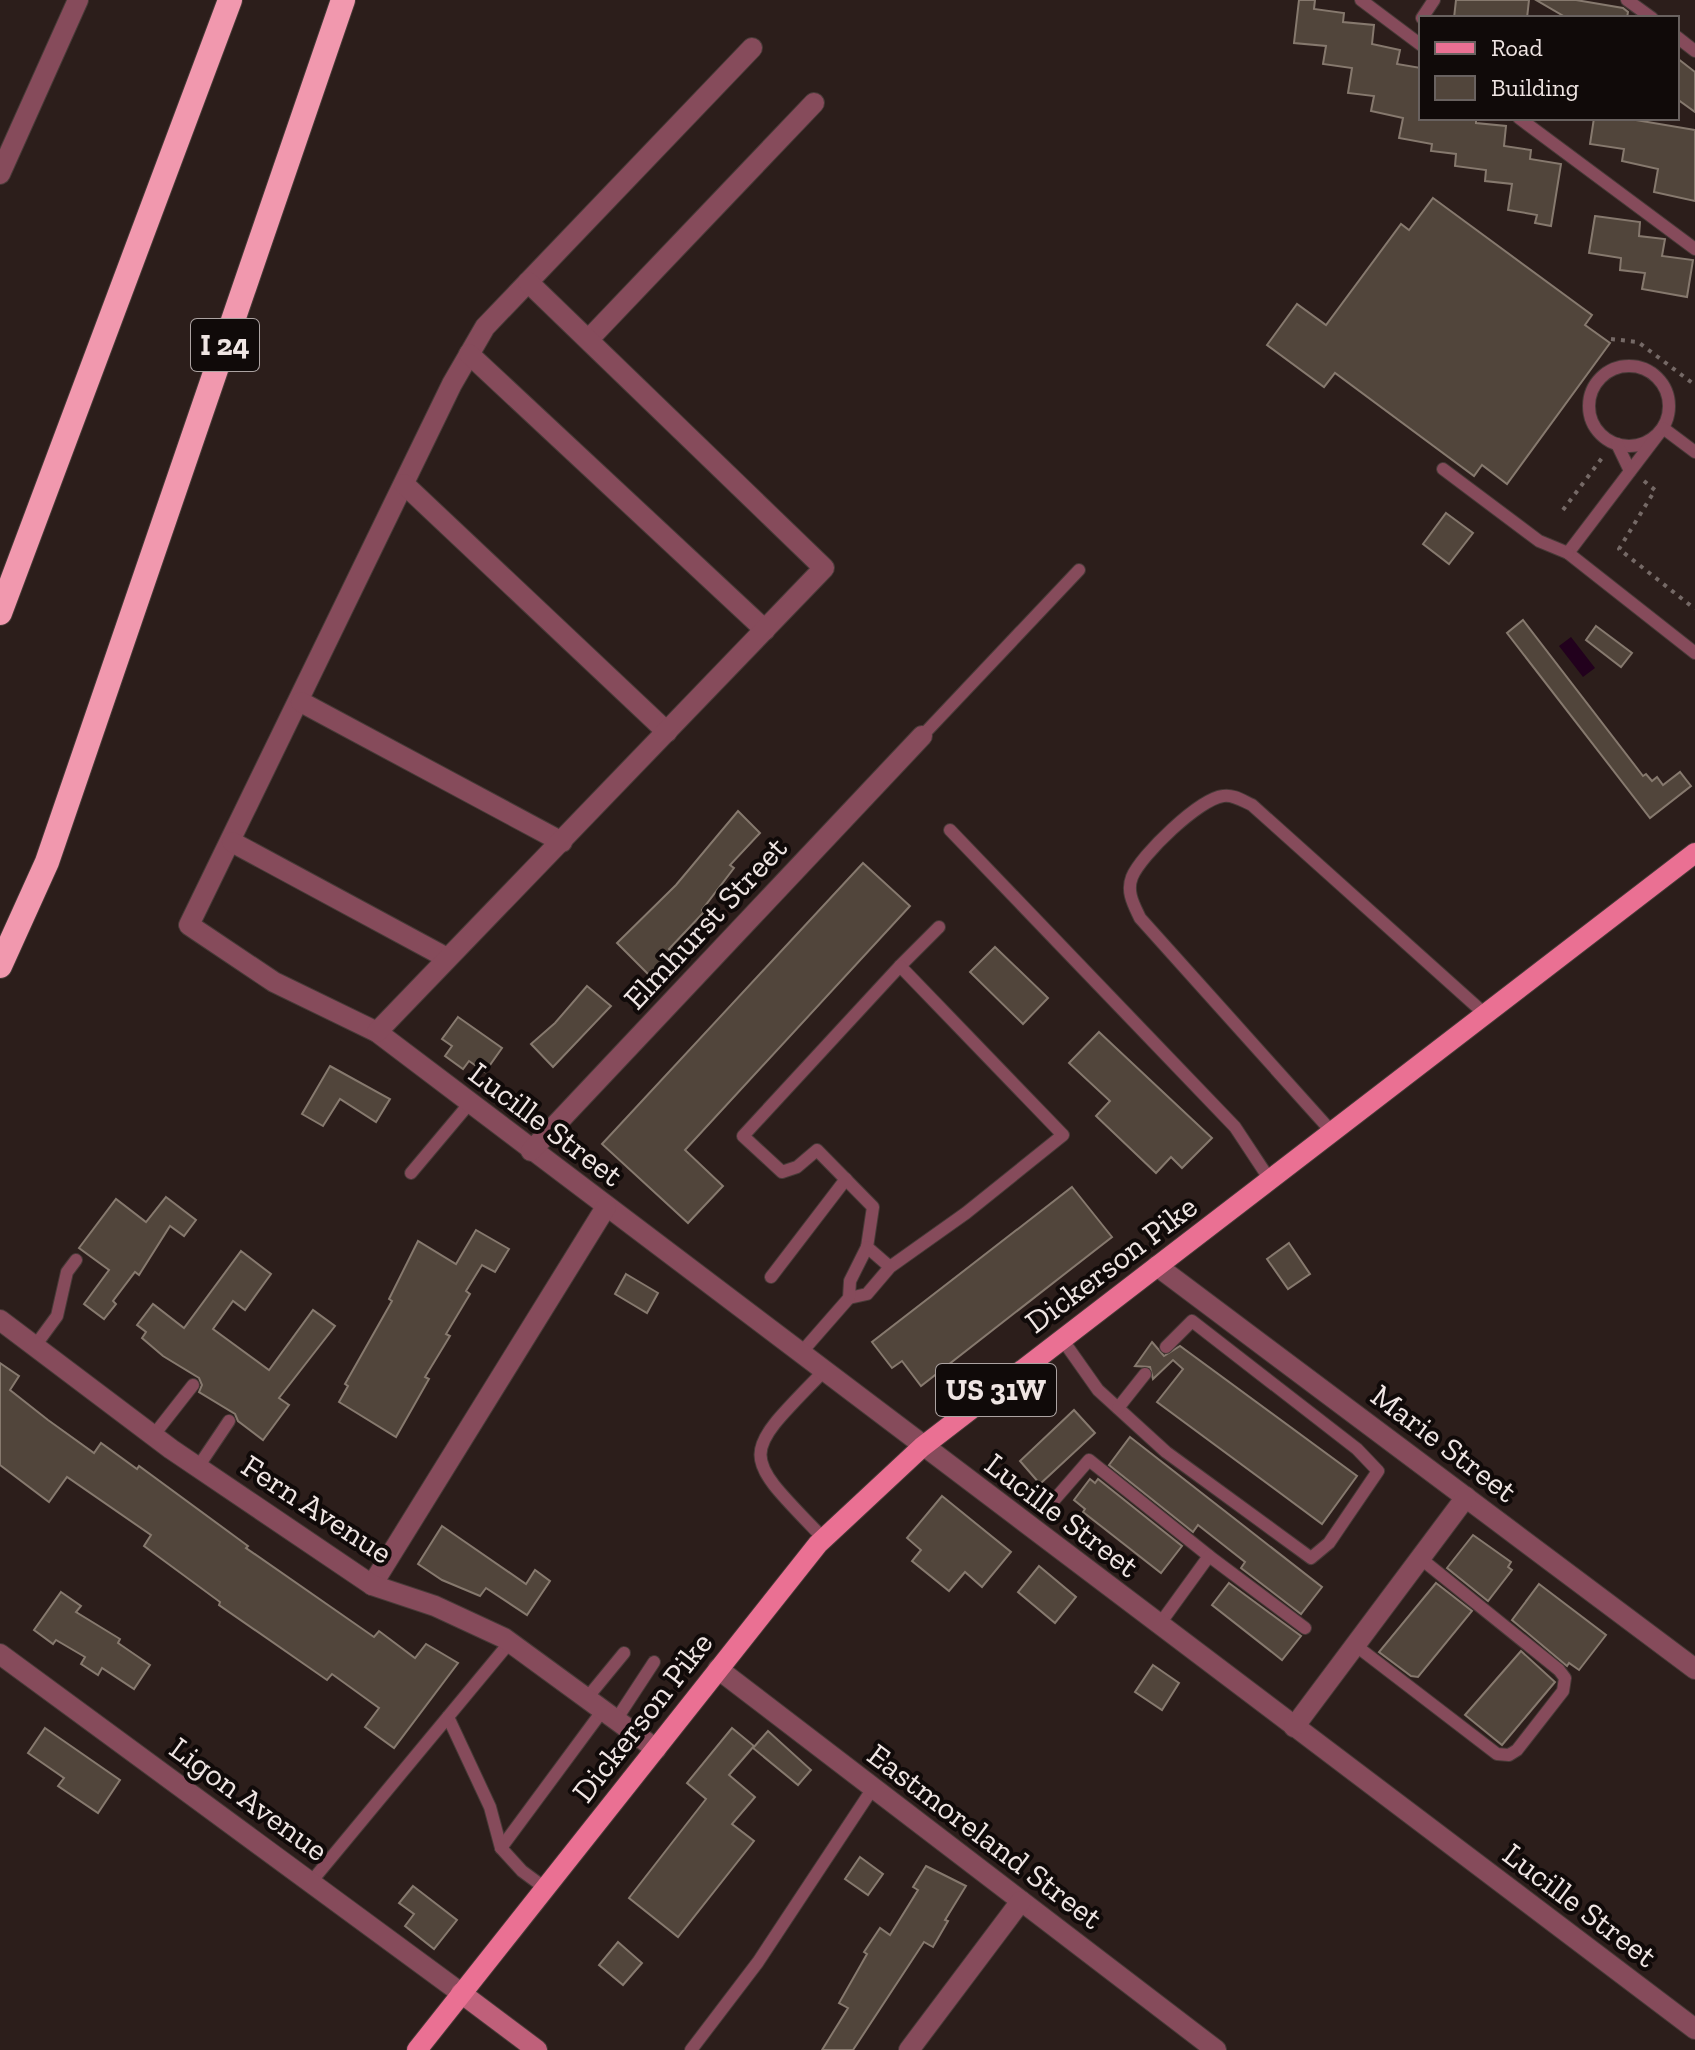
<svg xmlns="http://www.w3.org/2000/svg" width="1695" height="2050" font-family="'Zilla Slab',serif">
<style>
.water{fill:#22011d}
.building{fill:#51453b;stroke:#86796e;stroke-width:2}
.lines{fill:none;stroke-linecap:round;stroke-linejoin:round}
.service-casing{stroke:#473a37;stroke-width:14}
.minor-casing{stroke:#473a37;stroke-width:22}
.tertiary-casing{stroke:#473a37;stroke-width:22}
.secondary-casing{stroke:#473a37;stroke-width:22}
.primary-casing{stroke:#473a37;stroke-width:22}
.motorway-casing{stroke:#473a37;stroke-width:26}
.path{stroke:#756966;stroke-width:4;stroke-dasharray:4 6;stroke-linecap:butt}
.service{stroke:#864b5b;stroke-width:12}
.minor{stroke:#864b5b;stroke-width:20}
.tertiary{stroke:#864b5b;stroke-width:20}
.secondary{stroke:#bf607a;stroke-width:20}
.primary{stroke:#ea7093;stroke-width:20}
.motorway{stroke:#f198ae;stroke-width:24}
.labels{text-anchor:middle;stroke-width:8;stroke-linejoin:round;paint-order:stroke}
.shield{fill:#100a09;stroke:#aca3a2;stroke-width:2}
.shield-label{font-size:30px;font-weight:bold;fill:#efe5e3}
.street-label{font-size:32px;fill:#efe5e3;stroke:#100a09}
</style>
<rect width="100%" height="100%" fill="#2c1e1b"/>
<polygon class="water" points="1571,637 1595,668 1583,677 1559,646"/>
<g class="building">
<polygon points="1299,0 1315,0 1314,9 1344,13 1343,22 1374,25 1372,44 1400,50 1397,64 1421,68 1421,118 1476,118 1476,123 1506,126 1504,146 1531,150 1530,159 1561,164 1551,226 1535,223 1537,215 1508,210 1512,184 1485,181 1486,170 1455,166 1456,154 1431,151 1432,144 1399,138 1403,118 1371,111 1374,96 1348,93 1352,68 1323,64 1326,46 1294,43"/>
<polygon points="1456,0 1529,0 1527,18 1454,18"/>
<polygon points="1536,0 1576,0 1623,8 1628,12 1627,18 1567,18"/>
<polygon points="1677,58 1695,72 1695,112 1677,99"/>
<polygon points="1594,118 1624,118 1695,130 1695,201 1654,192 1658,169 1622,161 1624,149 1590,144"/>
<polygon points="1433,198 1592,315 1585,325 1610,343 1507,484 1482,465 1474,476 1335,373 1324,387 1267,345 1297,304 1326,325 1401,224 1409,230"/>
<polygon points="1595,216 1640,222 1639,236 1665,239 1662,256 1693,260 1687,297 1642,289 1645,273 1620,270 1621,258 1589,253"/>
<polygon points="1446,513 1473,533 1449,564 1423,544"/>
<polygon points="1523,620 1643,776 1646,774 1652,781 1657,777 1663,785 1680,772 1691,786 1650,818 1507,633"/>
<polygon points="1596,626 1632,653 1621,667 1586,640"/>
<polygon points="738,811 760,833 730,865 734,868 702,910 704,912 669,949 673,953 650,976 617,943 676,885"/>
<polygon points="863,863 910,906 685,1150 723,1186 688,1223 602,1144"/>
<polygon points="995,947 1048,998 1023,1024 970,972"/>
<polygon points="587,986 611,1006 553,1067 531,1044 555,1023"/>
<polygon points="458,1017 502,1048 485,1072 469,1061 463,1069 445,1056 452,1046 442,1039"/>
<polygon points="1099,1032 1212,1138 1182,1168 1171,1157 1156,1173 1096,1116 1110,1101 1069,1063"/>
<polygon points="330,1066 390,1099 376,1122 340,1099 323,1126 302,1114"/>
<polygon points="1072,1187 1112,1237 921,1386 902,1361 892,1368 872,1342"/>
<polygon points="166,1197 196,1220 184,1236 170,1226 139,1275 135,1272 113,1301 116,1304 104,1319 84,1304 109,1270 79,1248 116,1199 146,1222"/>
<polygon points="476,1230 509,1249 495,1272 482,1265 466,1291 470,1294 446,1334 450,1336 425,1377 429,1379 396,1437 339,1402 348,1386 345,1384 392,1301 389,1299 418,1241 456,1264"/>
<polygon points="1289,1243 1310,1274 1288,1289 1267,1259"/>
<polygon points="241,1251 271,1274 245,1310 233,1301 213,1329 269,1370 313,1310 335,1326 279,1398 289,1405 263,1440 238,1421 235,1414 199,1392 202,1385 199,1378 163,1356 142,1338 146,1332 137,1325 153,1304 184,1328"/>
<polygon points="626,1274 658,1293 647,1313 615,1294"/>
<polygon points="1152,1342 1164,1356 1180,1346 1357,1476 1322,1524 1157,1402 1183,1369 1173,1360 1153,1379 1150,1367 1135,1366"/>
<polygon points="0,1363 19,1376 10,1390 48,1420 94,1453 101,1443 137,1469 139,1466 248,1546 246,1548 374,1637 379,1631 415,1658 426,1644 458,1663 394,1748 365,1727 379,1708 332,1674 327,1680 219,1605 220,1602 144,1546 151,1535 67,1477 49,1502 0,1465"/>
<polygon points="1074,1410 1095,1433 1040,1484 1020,1461"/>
<polygon points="1130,1437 1322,1587 1301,1614 1241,1568 1245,1562 1198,1525 1193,1532 1109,1465"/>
<polygon points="1090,1479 1095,1483 1098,1479 1182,1546 1161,1573 1083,1512 1085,1509 1074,1500"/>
<polygon points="942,1496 1011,1552 982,1587 965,1572 949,1591 912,1561 921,1550 907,1538"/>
<polygon points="442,1526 526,1584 535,1570 550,1581 527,1615 486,1588 480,1596 442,1580 418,1564"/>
<polygon points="1473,1535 1511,1562 1508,1567 1512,1570 1488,1601 1447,1568"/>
<polygon points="1039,1566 1076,1597 1055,1623 1018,1592"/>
<polygon points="1229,1583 1301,1636 1282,1660 1212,1605"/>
<polygon points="1436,1583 1472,1611 1418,1677 1411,1676 1379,1652"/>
<polygon points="1539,1584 1606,1635 1579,1670 1569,1663 1567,1666 1512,1620"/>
<polygon points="61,1592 81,1606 76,1612 120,1639 118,1643 150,1665 134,1689 102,1668 98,1675 81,1664 85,1657 56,1640 53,1644 34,1630"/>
<polygon points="1521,1651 1555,1682 1502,1745 1465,1715"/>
<polygon points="1153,1665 1179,1683 1162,1710 1135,1692"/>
<polygon points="45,1728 120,1780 98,1813 58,1786 64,1778 28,1753"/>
<polygon points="732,1728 754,1746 729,1775 755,1797 732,1824 754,1841 678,1937 629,1898 706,1799 687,1783"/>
<polygon points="768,1731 811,1770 798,1785 753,1748"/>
<polygon points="860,1857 883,1874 868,1895 845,1879"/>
<polygon points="926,1866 966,1886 945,1920 948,1921 933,1947 924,1942 853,2050 822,2050 848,2008 839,2003 867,1954 864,1952 880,1928 890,1935 918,1890 913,1887"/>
<polygon points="413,1886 457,1920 434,1949 405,1926 414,1914 399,1903"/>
<polygon points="618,1942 642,1963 623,1985 599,1965"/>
</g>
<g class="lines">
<defs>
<g id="service">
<polyline points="1361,0 1421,45"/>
<polyline points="1627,0 1652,18"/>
<polyline points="1422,18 1434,0"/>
<polyline points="1677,37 1695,51"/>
<polyline points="1519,118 1695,249"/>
<circle cx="1629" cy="406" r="40"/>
<polyline points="1617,444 1630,471"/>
<polyline points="1695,452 1663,428 1568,553 1695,653"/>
<polyline points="1443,469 1539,541 1568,553"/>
<polyline points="922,736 1079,570"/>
<polyline points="950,830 1235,1127 1270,1180"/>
<polyline points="900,966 939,927"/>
<path d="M 1332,1132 L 1140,918 C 1134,905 1126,892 1132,877 C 1141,855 1199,799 1223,796 C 1233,794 1243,801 1252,805 L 1486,1015"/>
<polyline points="411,1173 469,1104"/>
<polyline points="771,1277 846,1179"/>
<polyline points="849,1298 867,1294 890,1267 966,1213 1063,1135 900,966 743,1136 782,1172 797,1167 817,1150 873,1207 867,1247 890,1267"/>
<polyline points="1062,1339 1098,1390 1166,1452 1311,1558 1329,1543 1378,1471 1357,1449 1192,1321 1166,1347"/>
<polyline points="35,1346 57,1316 67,1272 76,1260"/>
<polyline points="800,1354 849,1298 850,1281 867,1247"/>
<path d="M 823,1372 C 739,1458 740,1452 824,1539"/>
<polyline points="1118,1408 1145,1374"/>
<polyline points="153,1436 193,1385"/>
<polyline points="198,1467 229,1421"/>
<polyline points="1055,1499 1089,1460 1209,1556"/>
<polyline points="1159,1625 1209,1556 1305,1628"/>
<polyline points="1355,1645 1497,1754 1509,1755 1517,1750 1563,1691 1565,1678 1559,1670 1420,1558"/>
<polyline points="587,1698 624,1653"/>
<polyline points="448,1717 490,1807 501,1848 522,1871 545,1888"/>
<polyline points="616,1720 654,1662"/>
<polyline points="501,1848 603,1710"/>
<polyline points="311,1882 510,1642"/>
<polyline points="691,2050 758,1962 873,1788"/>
</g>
<g id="minor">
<polyline points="752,48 485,327 452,384 189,925 274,982 377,1032 1695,2029"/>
<polyline points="589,339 814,103"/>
<polyline points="469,354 765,630"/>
<polyline points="404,484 667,732"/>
<polyline points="301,702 562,842"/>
<polyline points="232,842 447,958"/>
<polyline points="377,1032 824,568 528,282"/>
<polyline points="531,1151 922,736"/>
<polyline points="1157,1266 1695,1669"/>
<polyline points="372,1585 606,1207"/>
<polyline points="0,1654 461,1993"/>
<polyline points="718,1669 1216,2050"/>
<polyline points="1294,1727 1466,1497"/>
<polyline points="909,2050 1021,1901"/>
</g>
<g id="tertiary">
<polyline points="0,174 78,0"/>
<polyline points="0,1320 171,1449 372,1585 435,1606 504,1638 656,1749"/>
</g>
<polyline id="secondary" points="461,1993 537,2050"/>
<polyline id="primary" points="417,2050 818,1544 922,1447 1695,853"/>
<g id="motorway">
<polyline points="0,613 230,0"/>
<polyline points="0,966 47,862 343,0"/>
</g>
</defs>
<use href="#service" class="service-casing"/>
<use href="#minor" class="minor-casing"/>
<use href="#tertiary" class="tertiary-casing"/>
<use href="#secondary" class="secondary-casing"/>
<use href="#primary" class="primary-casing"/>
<use href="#motorway" class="motorway-casing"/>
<g class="path">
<polyline points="1611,339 1638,342 1695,385"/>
<polyline points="1644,481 1655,490 1619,549 1695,609"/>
<polyline points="1563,510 1605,454"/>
</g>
<use href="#service" class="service"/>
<use href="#minor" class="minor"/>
<use href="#tertiary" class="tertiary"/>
<use href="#secondary" class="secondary"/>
<use href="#primary" class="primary"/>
<use href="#motorway" class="motorway"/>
</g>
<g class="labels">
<g class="shield">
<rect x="191" y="319" width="68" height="52" rx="6"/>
<rect x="936" y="1364" width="120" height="52" rx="6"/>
</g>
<g class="shield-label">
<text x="225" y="355">I 24</text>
<text x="996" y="1400">US 31W</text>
</g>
<g class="street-label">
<text transform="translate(705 923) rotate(-47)" y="11">Elmhurst Street</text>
<text transform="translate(546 1124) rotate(37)" y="11">Lucille Street</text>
<text transform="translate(1111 1264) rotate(-37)" y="11">Dickerson Pike</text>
<text transform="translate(1444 1443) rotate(37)" y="11">Marie Street</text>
<text transform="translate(317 1509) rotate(33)" y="11">Fern Avenue</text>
<text transform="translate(1062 1515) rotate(37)" y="11">Lucille Street</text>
<text transform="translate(642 1717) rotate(-52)" y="11">Dickerson Pike</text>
<text transform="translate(249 1799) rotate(36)" y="11">Ligon Avenue</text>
<text transform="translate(985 1836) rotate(37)" y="11">Eastmoreland Street</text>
<text transform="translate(1580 1905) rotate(37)" y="11">Lucille Street</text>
</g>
</g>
<rect x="1419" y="16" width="260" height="104" fill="#100a09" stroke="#696260" stroke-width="2"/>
<rect x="1435" y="42" width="40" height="12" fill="#ea7093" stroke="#696260" stroke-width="2"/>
<text x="1491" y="56" font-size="24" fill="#efe5e3">Road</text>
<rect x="1435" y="76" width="40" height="24" fill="#51453b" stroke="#696260" stroke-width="2"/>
<text x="1491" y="96" font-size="24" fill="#efe5e3">Building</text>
</svg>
